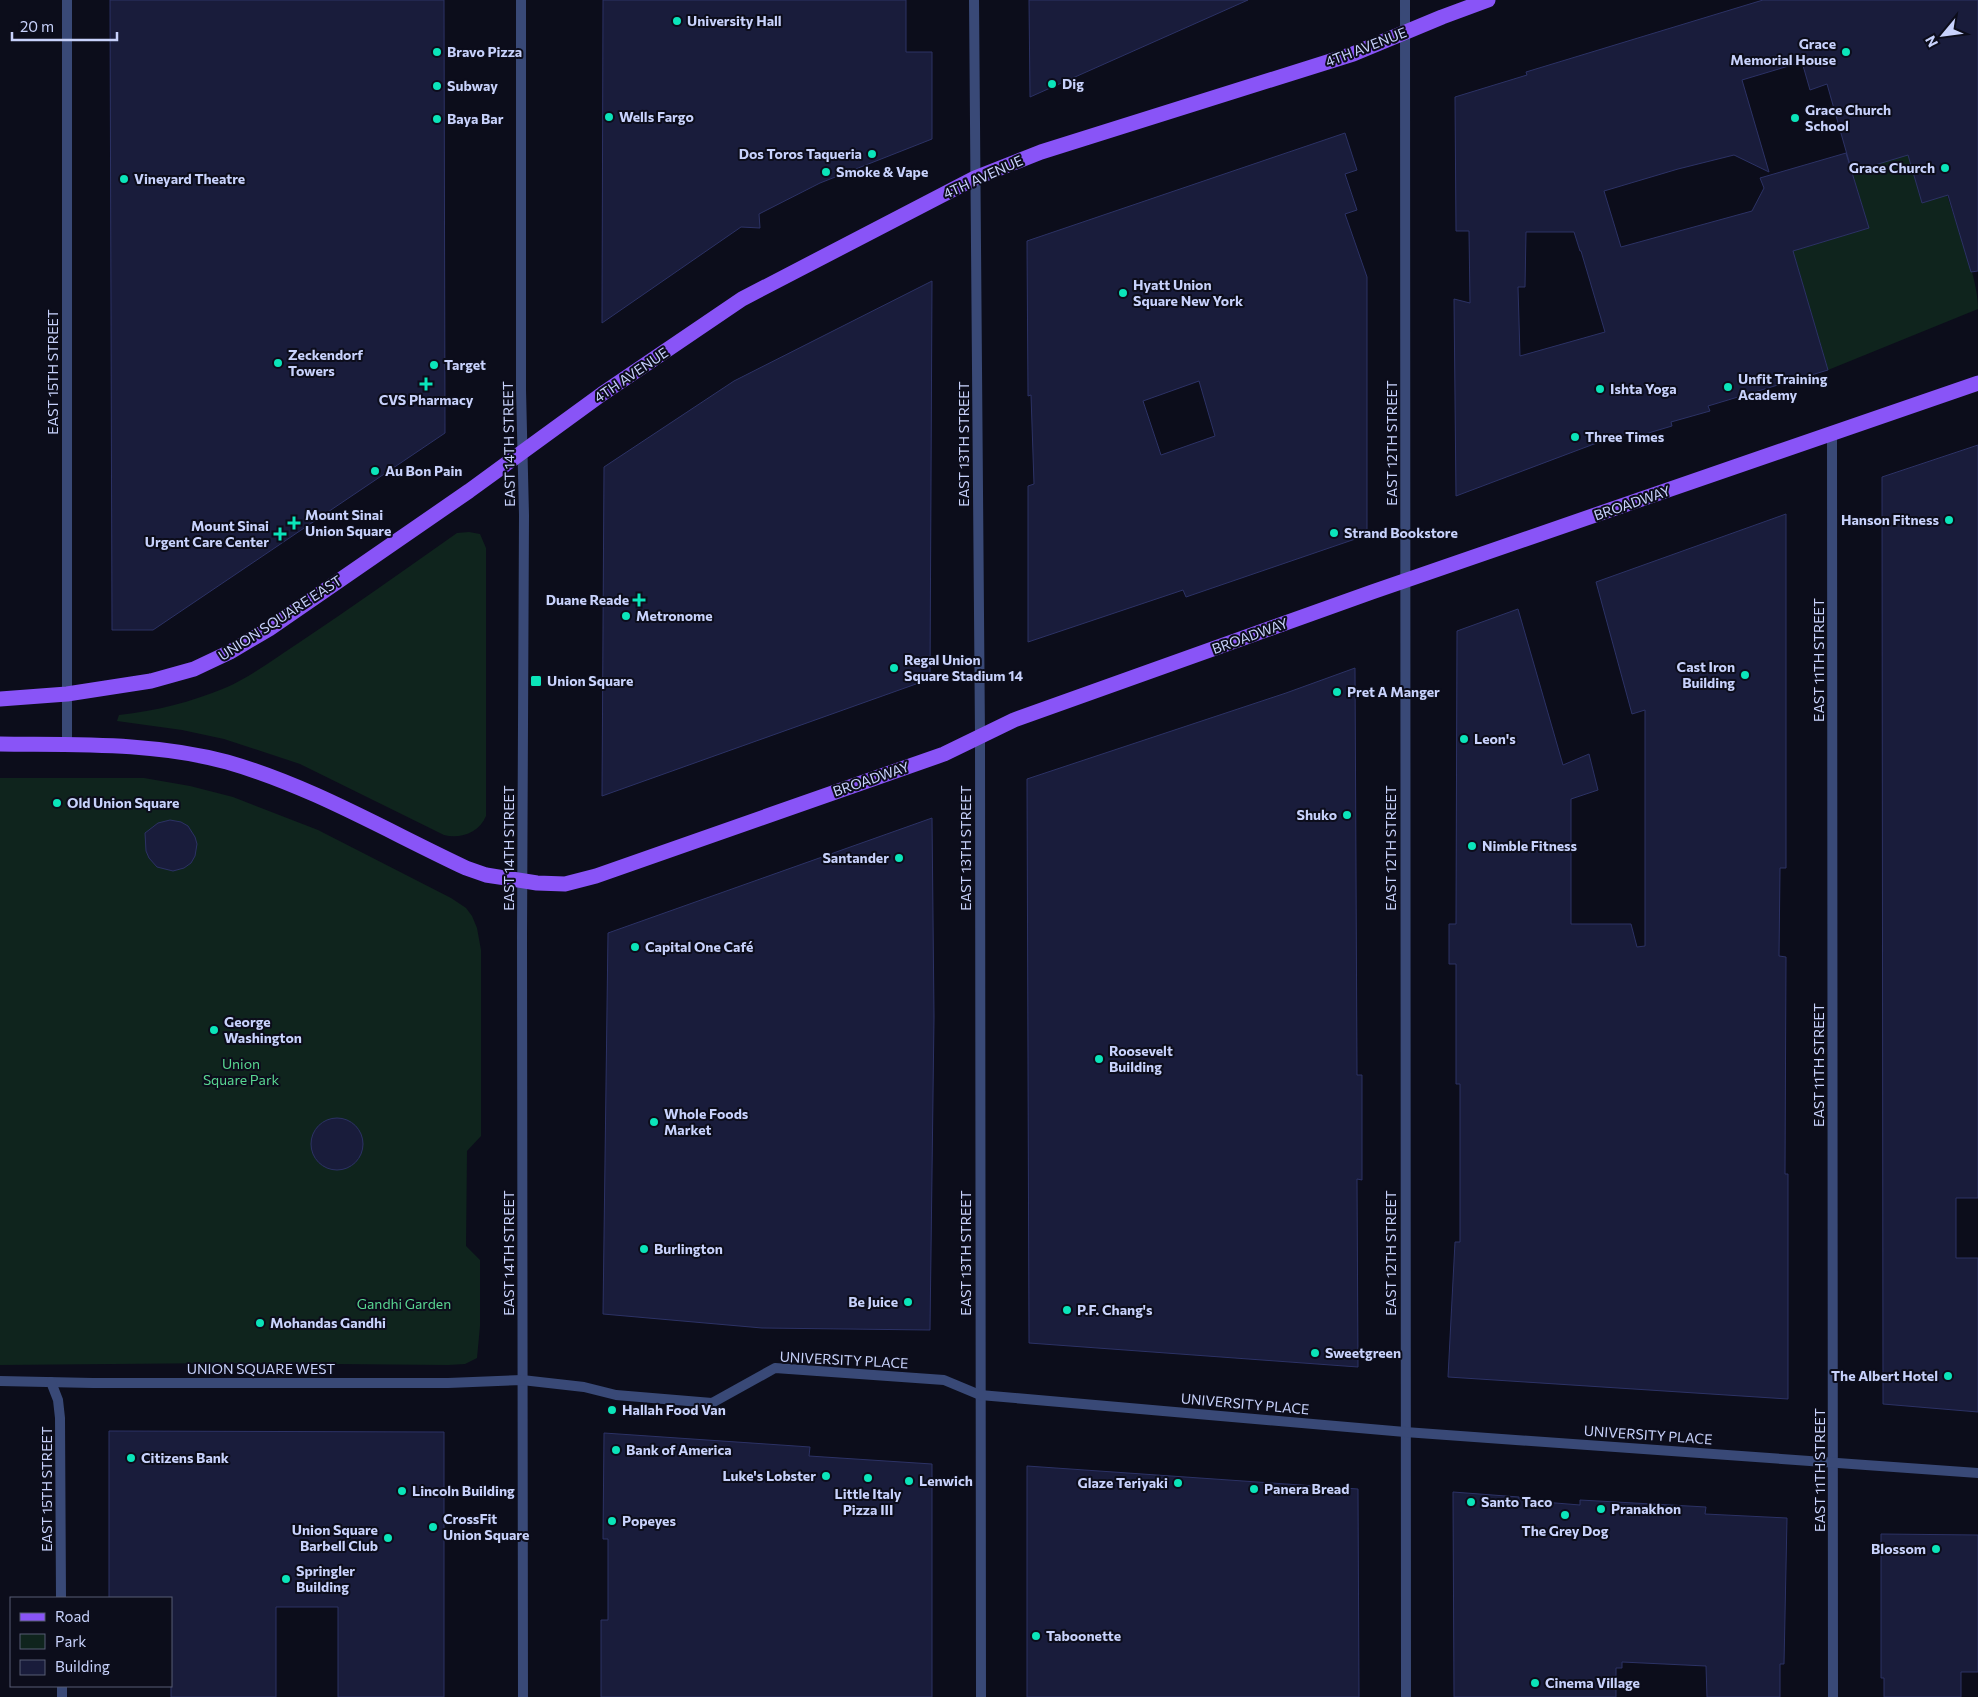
<svg xmlns="http://www.w3.org/2000/svg" width="1978" height="1697" font-family="Commissioner,sans-serif">
<style>
.green{fill:#0f241d}
.building{fill:#191c3b;stroke:#2c3265;fill-rule:evenodd}
.lines{fill:none;stroke-linecap:round;stroke-linejoin:round}
.street{stroke:#394977;stroke-width:10}
.primary{stroke:#8954f7;stroke-width:15}
.poi-dot{fill:#0be5ba;stroke:#0c0d1b;stroke-width:2}
.labels{text-anchor:middle;stroke-width:4;stroke-linejoin:round;paint-order:stroke}
.poi-label{font-size:14px;font-weight:bold;fill:#c8d2fc;stroke:#0c0d1b;text-anchor:start}
.street-label{font-size:14px;fill:#c8d2fc;stroke:#0c0d1b}
.park-label{font-size:14px;fill:#59d792;stroke:#0c0d1b}
</style>
<rect width="100%" height="100%" fill="#0c0d1b"/>
<g class="green">
<path d="M 1904,141 L 1922,202 L 1947,195 C 1957,227 1978,277 1978,309 L 1828,370 L 1793,251 L 1869,228 L 1852,172 L 1876,164 Z"/>
<path d="M 469,532 L 480,534 L 486,548 L 486,816 C 479,833 460,839 444,835 L 300,764 L 224,739 L 182,730 L 117,721 L 119,715 C 156,711 191,702 225,688 C 250,677 274,659 297,644 C 351,608 404,570 457,533 Z"/>
<polygon points="0,778 144,778 190,786 233,797 318,830 451,898 466,908 472,916 477,928 481,950 481,1136 467,1151 466,1246 480,1260 480,1326 477,1358 465,1364 448,1365 225,1363 0,1365"/>
</g>
<g class="building">
<polygon points="110,0 444,0 445,433 153,630 112,630"/>
<polygon points="603,0 906,0 906,52 932,52 932,139 820,183 759,214 760,228 741,227 602,323"/>
<polygon points="1029,0 1248,0 1030,97"/>
<path d="M 1763,0 L 1978,0 L 1978,271 L 1971,272 L 1948,195 L 1922,203 L 1908,155 L 1852,172 L 1827,84 L 1810,90 L 1802,62 L 1742,80 L 1769,172 L 1734,155 L 1678,169 L 1604,191 L 1621,247 L 1752,211 L 1764,188 L 1760,178 L 1846,153 L 1869,228 L 1793,251 L 1828,370 L 1708,406 L 1710,411 L 1671,422 L 1672,426 L 1635,437 L 1634,432 L 1594,444 L 1456,496 L 1454,299 L 1470,303 L 1469,231 L 1456,231 L 1455,97 L 1527,75 L 1526,72 ZM 1526,232 L 1574,232 L 1580,251 L 1581,251 L 1605,332 L 1520,356 L 1518,287 L 1525,287 Z"/>
<path d="M 1345,133 L 1357,170 L 1345,174 L 1357,210 L 1345,214 L 1367,277 L 1367,535 L 1186,597 L 1183,590 L 1028,642 L 1028,486 L 1034,484 L 1031,395 L 1028,396 L 1027,241 ZM 1199,381 L 1215,436 L 1161,455 L 1143,401 Z"/>
<polygon points="932,281 930,679 602,796 604,467 734,381"/>
<polygon points="1978,445 1978,1198 1956,1198 1956,1258 1978,1258 1978,1412 1883,1404 1882,477"/>
<polygon points="1786,514 1786,868 1780,868 1779,956 1786,957 1785,1174 1788,1174 1788,1399 1448,1377 1455,1242 1460,1242 1460,1084 1456,1084 1456,964 1449,964 1449,924 1456,924 1457,631 1518,609 1563,765 1589,754 1598,790 1571,799 1571,924 1631,924 1637,947 1645,946 1645,710 1632,714 1596,582"/>
<polygon points="1355,668 1357,1075 1362,1075 1362,1180 1357,1179 1358,1367 1029,1343 1027,779 1286,693"/>
<polygon points="932,818 934,1017 930,1330 762,1328 603,1314 608,933"/>
<polygon points="170,820 181,822 188,826 195,837 197,844 195,856 191,863 184,868 173,871 157,867 149,858 146,851 145,833 158,823"/>
<circle cx="337" cy="1144" r="26"/>
<polygon points="109,1431 444,1432 444,1697 338,1697 338,1607 276,1607 276,1697 171,1697 171,1598 109,1598"/>
<polygon points="604,1433 810,1447 809,1456 932,1464 932,1697 601,1697 601,1620 608,1620 608,1539 603,1539"/>
<polygon points="1027,1466 1358,1489 1359,1697 1027,1697"/>
<polygon points="1453,1492 1519,1497 1519,1500 1580,1505 1580,1500 1706,1507 1705,1514 1787,1518 1784,1664 1780,1664 1780,1697 1707,1697 1706,1666 1622,1662 1622,1668 1616,1668 1616,1697 1454,1697"/>
<polygon points="1881,1534 1978,1535 1978,1672 1961,1672 1961,1697 1884,1697 1884,1678 1881,1678"/>
</g>
<g class="lines">
<g class="street">
<polyline points="67,0 67,745"/>
<polyline points="521,0 521,390 524,515 522,936 523,1697"/>
<polyline points="974,0 980,736 981,1697"/>
<polyline points="1405,0 1406,1697"/>
<polyline points="1832,433 1833,1697"/>
<polyline points="0,1381 93,1383 448,1383 522,1380 584,1387 616,1395 712,1403 775,1368 944,1380 980,1395 1405,1432 1978,1473"/>
<polyline points="51,1382 58,1400 60,1418 61,1598"/>
<polyline points="62,1686 62,1697"/>
</g>
<g class="primary">
<polyline points="0,699 67,694 151,681 194,669 230,652 269,629 469,491 602,394 742,299 975,178 1041,152 1353,54 1442,17 1488,0"/>
<path d="M 0,744 C 76,745 153,742 227,762 C 311,786 387,831 466,868 L 486,875 L 537,883 L 565,884 L 596,876 L 944,754 L 1014,720 L 1372,592 L 1978,383"/>
</g>
</g>
<g class="poi-dot">
<circle cx="677" cy="21" r="5"/>
<circle cx="437" cy="52" r="5"/>
<circle cx="1846" cy="52" r="5"/>
<circle cx="1052" cy="84" r="5"/>
<circle cx="437" cy="86" r="5"/>
<circle cx="609" cy="117" r="5"/>
<circle cx="1795" cy="118" r="5"/>
<circle cx="437" cy="119" r="5"/>
<circle cx="872" cy="154" r="5"/>
<circle cx="1945" cy="168" r="5"/>
<circle cx="826" cy="172" r="5"/>
<circle cx="124" cy="179" r="5"/>
<circle cx="1123" cy="293" r="5"/>
<circle cx="278" cy="363" r="5"/>
<circle cx="434" cy="365" r="5"/>
<path d="M423.5 376.5h5v5h5v5h-5v5h-5v-5h-5v-5h5z"/>
<circle cx="1728" cy="387" r="5"/>
<circle cx="1600" cy="389" r="5"/>
<circle cx="1575" cy="437" r="5"/>
<circle cx="375" cy="471" r="5"/>
<circle cx="1949" cy="520" r="5"/>
<path d="M291.5 515.5h5v5h5v5h-5v5h-5v-5h-5v-5h5z"/>
<circle cx="1334" cy="533" r="5"/>
<path d="M277.5 526.5h5v5h5v5h-5v5h-5v-5h-5v-5h5z"/>
<path d="M636.5 592.5h5v5h5v5h-5v5h-5v-5h-5v-5h5z"/>
<circle cx="626" cy="616" r="5"/>
<circle cx="894" cy="668" r="5"/>
<circle cx="1745" cy="675" r="5"/>
<rect x="530" y="675" width="12" height="12" rx="2.5"/>
<circle cx="1337" cy="692" r="5"/>
<circle cx="1464" cy="739" r="5"/>
<circle cx="57" cy="803" r="5"/>
<circle cx="1347" cy="815" r="5"/>
<circle cx="1472" cy="846" r="5"/>
<circle cx="899" cy="858" r="5"/>
<circle cx="635" cy="947" r="5"/>
<circle cx="214" cy="1030" r="5"/>
<circle cx="1099" cy="1059" r="5"/>
<circle cx="654" cy="1122" r="5"/>
<circle cx="644" cy="1249" r="5"/>
<circle cx="908" cy="1302" r="5"/>
<circle cx="1067" cy="1310" r="5"/>
<circle cx="260" cy="1323" r="5"/>
<circle cx="1315" cy="1353" r="5"/>
<circle cx="1948" cy="1376" r="5"/>
<circle cx="612" cy="1410" r="5"/>
<circle cx="616" cy="1450" r="5"/>
<circle cx="131" cy="1458" r="5"/>
<circle cx="826" cy="1476" r="5"/>
<circle cx="868" cy="1478" r="5"/>
<circle cx="909" cy="1481" r="5"/>
<circle cx="1178" cy="1483" r="5"/>
<circle cx="1254" cy="1489" r="5"/>
<circle cx="402" cy="1491" r="5"/>
<circle cx="1471" cy="1502" r="5"/>
<circle cx="1601" cy="1509" r="5"/>
<circle cx="1565" cy="1515" r="5"/>
<circle cx="612" cy="1521" r="5"/>
<circle cx="433" cy="1527" r="5"/>
<circle cx="388" cy="1538" r="5"/>
<circle cx="1936" cy="1549" r="5"/>
<circle cx="286" cy="1579" r="5"/>
<circle cx="1036" cy="1636" r="5"/>
<circle cx="1535" cy="1683" r="5"/>
</g>
<g class="labels">
<g class="poi-label">
<text x="687" y="26">University Hall</text>
<text x="1836" y="49" text-anchor="end">Grace<tspan x="1836" dy="16">Memorial House</tspan></text>
<text x="447" y="57">Bravo Pizza</text>
<text x="1062" y="89">Dig</text>
<text x="447" y="91">Subway</text>
<text x="1805" y="115">Grace Church<tspan x="1805" dy="16">School</tspan></text>
<text x="619" y="122">Wells Fargo</text>
<text x="447" y="124">Baya Bar</text>
<text x="862" y="159" text-anchor="end">Dos Toros Taqueria</text>
<text x="1935" y="173" text-anchor="end">Grace Church</text>
<text x="836" y="177">Smoke &amp; Vape</text>
<text x="134" y="184">Vineyard Theatre</text>
<text x="1133" y="290">Hyatt Union<tspan x="1133" dy="16">Square New York</tspan></text>
<text x="288" y="360">Zeckendorf<tspan x="288" dy="16">Towers</tspan></text>
<text x="444" y="370">Target</text>
<text x="1738" y="384">Unfit Training<tspan x="1738" dy="16">Academy</tspan></text>
<text x="1610" y="394">Ishta Yoga</text>
<text x="426" y="405" text-anchor="middle">CVS Pharmacy</text>
<text x="1585" y="442">Three Times</text>
<text x="385" y="476">Au Bon Pain</text>
<text x="305" y="520">Mount Sinai<tspan x="305" dy="16">Union Square</tspan></text>
<text x="1939" y="525" text-anchor="end">Hanson Fitness</text>
<text x="269" y="531" text-anchor="end">Mount Sinai<tspan x="269" dy="16">Urgent Care Center</tspan></text>
<text x="1344" y="538">Strand Bookstore</text>
<text x="629" y="605" text-anchor="end">Duane Reade</text>
<text x="636" y="621">Metronome</text>
<text x="904" y="665">Regal Union<tspan x="904" dy="16">Square Stadium 14</tspan></text>
<text x="1735" y="672" text-anchor="end">Cast Iron<tspan x="1735" dy="16">Building</tspan></text>
<text x="547" y="686">Union Square</text>
<text x="1347" y="697">Pret A Manger</text>
<text x="1474" y="744">Leon's</text>
<text x="67" y="808">Old Union Square</text>
<text x="1337" y="820" text-anchor="end">Shuko</text>
<text x="1482" y="851">Nimble Fitness</text>
<text x="889" y="863" text-anchor="end">Santander</text>
<text x="645" y="952">Capital One Café</text>
<text x="224" y="1027">George<tspan x="224" dy="16">Washington</tspan></text>
<text x="1109" y="1056">Roosevelt<tspan x="1109" dy="16">Building</tspan></text>
<text x="664" y="1119">Whole Foods<tspan x="664" dy="16">Market</tspan></text>
<text x="654" y="1254">Burlington</text>
<text x="898" y="1307" text-anchor="end">Be Juice</text>
<text x="1077" y="1315">P.F. Chang's</text>
<text x="270" y="1328">Mohandas Gandhi</text>
<text x="1325" y="1358">Sweetgreen</text>
<text x="1938" y="1381" text-anchor="end">The Albert Hotel</text>
<text x="622" y="1415">Hallah Food Van</text>
<text x="626" y="1455">Bank of America</text>
<text x="141" y="1463">Citizens Bank</text>
<text x="816" y="1481" text-anchor="end">Luke's Lobster</text>
<text x="919" y="1486">Lenwich</text>
<text x="1168" y="1488" text-anchor="end">Glaze Teriyaki</text>
<text x="1264" y="1494">Panera Bread</text>
<text x="412" y="1496">Lincoln Building</text>
<text x="868" y="1499" text-anchor="middle">Little Italy<tspan x="868" dy="16">Pizza III</tspan></text>
<text x="1481" y="1507">Santo Taco</text>
<text x="1611" y="1514">Pranakhon</text>
<text x="443" y="1524">CrossFit<tspan x="443" dy="16">Union Square</tspan></text>
<text x="622" y="1526">Popeyes</text>
<text x="378" y="1535" text-anchor="end">Union Square<tspan x="378" dy="16">Barbell Club</tspan></text>
<text x="1565" y="1536" text-anchor="middle">The Grey Dog</text>
<text x="1926" y="1554" text-anchor="end">Blossom</text>
<text x="296" y="1576">Springler<tspan x="296" dy="16">Building</tspan></text>
<text x="1046" y="1641">Taboonette</text>
<text x="1545" y="1688">Cinema Village</text>
</g>
<g class="street-label">
<text transform="translate(1366 47) rotate(-21)" y="5">4TH AVENUE</text>
<text transform="translate(983 177) rotate(-24)" y="5">4TH AVENUE</text>
<text transform="translate(53 372) rotate(-90)" y="5">EAST 15TH STREET</text>
<text transform="translate(631 375) rotate(-34)" y="5">4TH AVENUE</text>
<text transform="translate(1392 443) rotate(-90)" y="5">EAST 12TH STREET</text>
<text transform="translate(509 444) rotate(-91)" y="5">EAST 14TH STREET</text>
<text transform="translate(964 444) rotate(-90)" y="5">EAST 13TH STREET</text>
<text transform="translate(1632 503) rotate(-19)" y="5">BROADWAY</text>
<text transform="translate(280 618) rotate(-33)" y="5">UNION SQUARE EAST</text>
<text transform="translate(1250 636) rotate(-20)" y="5">BROADWAY</text>
<text transform="translate(1819 660) rotate(-90)" y="5">EAST 11TH STREET</text>
<text transform="translate(871 779) rotate(-19)" y="5">BROADWAY</text>
<text transform="translate(509 848) rotate(-90)" y="5">EAST 14TH STREET</text>
<text transform="translate(966 848) rotate(-90)" y="5">EAST 13TH STREET</text>
<text transform="translate(1391 848) rotate(-90)" y="5">EAST 12TH STREET</text>
<text transform="translate(1819 1065) rotate(-90)" y="5">EAST 11TH STREET</text>
<text transform="translate(509 1253) rotate(-90)" y="5">EAST 14TH STREET</text>
<text transform="translate(966 1253) rotate(-90)" y="5">EAST 13TH STREET</text>
<text transform="translate(1391 1253) rotate(-90)" y="5">EAST 12TH STREET</text>
<text transform="translate(844 1360) rotate(3)" y="5">UNIVERSITY PLACE</text>
<text x="261" y="1374">UNION SQUARE WEST</text>
<text transform="translate(1245 1404) rotate(5)" y="5">UNIVERSITY PLACE</text>
<text transform="translate(1648 1435) rotate(4)" y="5">UNIVERSITY PLACE</text>
<text transform="translate(1820 1470) rotate(-90)" y="5">EAST 11TH STREET</text>
<text transform="translate(47 1489) rotate(-90)" y="5">EAST 15TH STREET</text>
</g>
<g class="park-label">
<text x="241" y="1069">Union<tspan x="241" dy="16">Square Park</tspan></text>
<text x="404" y="1309">Gandhi Garden</text>
</g>
</g>
<rect x="10" y="1597" width="162" height="90" fill="#0c0d1b" stroke="#575c75"/>
<rect x="20" y="1613" width="25" height="8" fill="#8954f7" stroke="#575c75"/>
<text x="55" y="1622" font-size="15" fill="#c8d2fc">Road</text>
<rect x="20" y="1634" width="25" height="15" fill="#0f241d" stroke="#575c75"/>
<text x="55" y="1647" font-size="15" fill="#c8d2fc">Park</text>
<rect x="20" y="1660" width="25" height="15" fill="#191c3b" stroke="#575c75"/>
<text x="55" y="1672" font-size="15" fill="#c8d2fc">Building</text>
<g transform="translate(1943 35) rotate(241)" stroke="#0c0d1b" stroke-width="4" paint-order="stroke">
<path d="M0-4L9 19L0 12L-9 19Z" fill="#c8d2fc"/>
<text y="-8" font-size="14" font-weight="bold" text-anchor="middle" fill="#c8d2fc">N</text>
</g>
<path d="M12 32v8h105v-8" fill="none" stroke="#c8d2fc" stroke-width="2.5"/>
<text x="20" y="32" font-size="15" fill="#c8d2fc" stroke="#0c0d1b" stroke-width="4" paint-order="stroke">20 m</text>
</svg>
